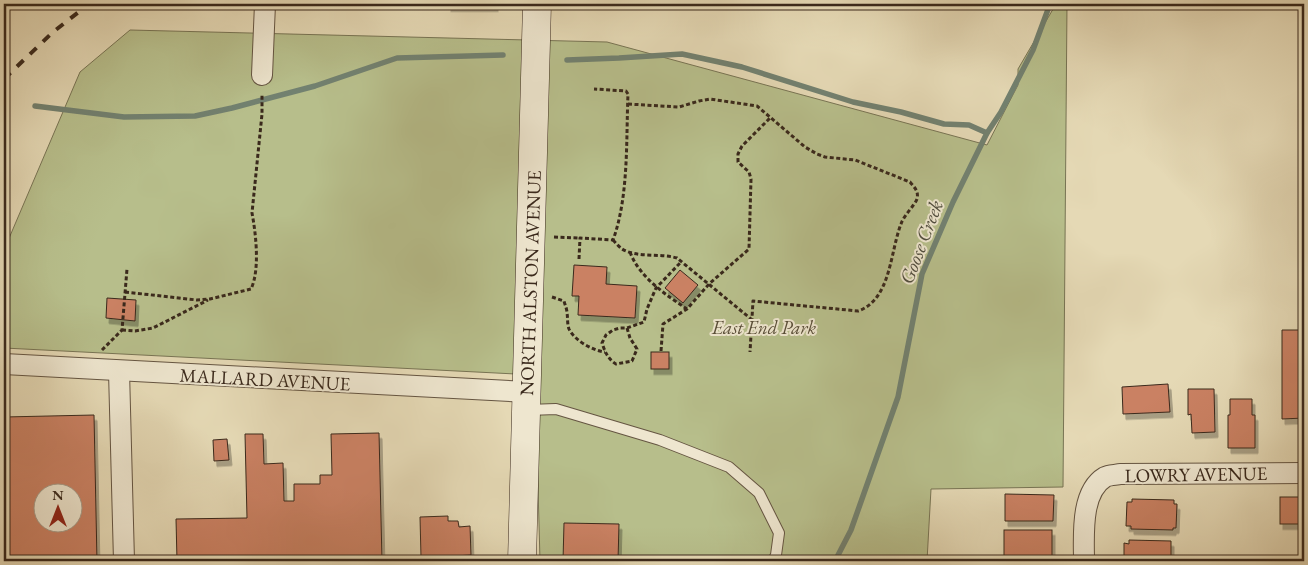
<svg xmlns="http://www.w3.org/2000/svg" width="1308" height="565" font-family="'EB Garamond',serif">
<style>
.green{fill:#b7be8b;stroke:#787454}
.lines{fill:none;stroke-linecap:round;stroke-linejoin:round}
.stream{stroke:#728170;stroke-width:5.5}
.building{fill:#ca8164;stroke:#3a291c;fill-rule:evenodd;filter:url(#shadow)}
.service-casing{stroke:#655542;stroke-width:12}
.minor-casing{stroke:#655542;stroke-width:22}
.secondary-casing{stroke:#3a291c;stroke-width:29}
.path{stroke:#3a291c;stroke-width:3;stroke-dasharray:4 2.5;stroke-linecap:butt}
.service{stroke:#eee6cf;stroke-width:10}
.minor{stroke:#eee6cf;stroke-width:20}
.secondary{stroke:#eee6cf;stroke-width:28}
.rail{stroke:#3a291c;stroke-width:4;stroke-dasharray:9 9;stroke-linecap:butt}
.labels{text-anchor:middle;stroke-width:4;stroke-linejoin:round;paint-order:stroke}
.street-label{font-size:19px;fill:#3a291c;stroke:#eee6cf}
.park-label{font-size:19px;font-style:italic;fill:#594e38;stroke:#eee6cf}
.water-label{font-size:20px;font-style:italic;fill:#514e3f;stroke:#eee6cf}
</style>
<defs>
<filter id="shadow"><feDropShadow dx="3" dy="5.5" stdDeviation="0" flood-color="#0004"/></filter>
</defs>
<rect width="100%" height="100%" fill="#e5d9b5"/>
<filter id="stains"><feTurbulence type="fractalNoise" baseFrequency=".004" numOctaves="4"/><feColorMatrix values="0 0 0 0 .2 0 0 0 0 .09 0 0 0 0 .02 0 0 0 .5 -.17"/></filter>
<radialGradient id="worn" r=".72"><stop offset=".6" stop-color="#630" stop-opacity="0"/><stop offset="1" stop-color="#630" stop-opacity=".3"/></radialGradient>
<polygon class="green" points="1056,4 1067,4 1063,487 931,489 927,561 540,561 535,375 4,348 4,250 80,72 130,30 607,42 987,145 1018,85 1018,69"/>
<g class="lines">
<g class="stream">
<polyline points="567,60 619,58 682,54 742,67 853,102 901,112 944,124 969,125 987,133"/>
<polyline points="35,106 124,117 195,116 232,108 315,86 397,58 503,55"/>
<polyline points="835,561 851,530 898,397 922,274 953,202 987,133 1001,112 1033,50 1050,4"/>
</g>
</g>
<g class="building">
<rect x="448" y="4" width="47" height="2"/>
<polygon points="574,265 607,267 606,284 637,286 635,318 578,315 579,296 572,296"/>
<polygon points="680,270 698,285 683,303 665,288"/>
<polygon points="107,298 136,300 135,321 106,318"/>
<polygon points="1282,330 1304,330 1304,418 1282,419"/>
<rect x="651" y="352" width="18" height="17"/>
<polygon points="1168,384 1170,412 1123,414 1122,387"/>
<polygon points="1188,389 1214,389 1215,432 1192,433 1191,414 1188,415"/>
<polygon points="1230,399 1252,399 1252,415 1255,415 1255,448 1228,448 1228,415 1230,415"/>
<path d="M 94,415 L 97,561 L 4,561 L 4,417 ZM 42,492 L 72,492 L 72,522 L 42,522 Z"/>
<polygon points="379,433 382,561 177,561 176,519 247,518 245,434 263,434 264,464 283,463 284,501 294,501 294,484 320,484 320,475 332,475 331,434"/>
<polygon points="227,439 229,460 214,461 213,440"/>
<polygon points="1005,494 1054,495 1053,521 1005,521"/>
<rect x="1280" y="497" width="24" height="27"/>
<polygon points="1132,499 1174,500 1174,504 1177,504 1176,528 1173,528 1173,530 1131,529 1131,526 1126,526 1127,502 1132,502"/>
<polygon points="448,516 448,521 458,521 459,527 470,526 471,555 454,556 454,561 442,561 442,556 421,557 420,517"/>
<polygon points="564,523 619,524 618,561 563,561"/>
<rect x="1004" y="530" width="48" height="29"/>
<polygon points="1129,540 1171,541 1171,561 1124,561 1124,543 1129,544"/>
</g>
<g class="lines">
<defs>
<polyline id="service" points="528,410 556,409 660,440 729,467 759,493 779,533 776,555 773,561"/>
<g id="minor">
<polyline points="262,75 265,4"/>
<polyline points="4,364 527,392"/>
<polyline points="119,371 124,561"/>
<path d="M 1084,561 C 1084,537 1080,492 1105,477 C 1109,475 1116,475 1120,474 L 1304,473"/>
</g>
<polyline id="secondary" points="522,561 537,4"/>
</defs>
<use href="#service" class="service-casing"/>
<use href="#minor" class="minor-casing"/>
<use href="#secondary" class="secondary-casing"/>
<g class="path">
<path d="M 628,104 L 679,107 L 699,101 L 710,99 L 757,106 L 805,147 L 817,154 L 825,157 L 855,160 L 910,182 C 914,187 919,191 917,199 C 915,205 904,215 901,224 C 890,252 891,300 858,311 L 753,301 L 750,352"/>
<polyline points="554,237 580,238"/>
<path d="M 613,240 C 616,243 619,247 622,249 C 636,258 660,253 677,258 L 751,319"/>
<path d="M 630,252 C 639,277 666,295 687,309"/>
<path d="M 579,259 L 580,238 L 613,240 C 629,196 626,140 628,94 L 626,91 L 594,89"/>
<path d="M 125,292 L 197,300 L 210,299 L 251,289 C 260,270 256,234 252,213 L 262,114 L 262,94"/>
<path d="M 552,297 L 564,301 C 565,305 567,309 567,313 C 568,318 567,324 569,329 C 574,340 593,351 605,352"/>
<path d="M 627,328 L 630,338 L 637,349 L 632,361 L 616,364 C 608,359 605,352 602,343 L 606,335 L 613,330 L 620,328 L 627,328 L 644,322 L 647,309 L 656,288 L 681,262"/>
<polyline points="122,330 135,331 153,328 208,300"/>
<polyline points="102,350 122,330 127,269"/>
<polyline points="661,351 663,324 687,309 709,284 749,249 751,179 749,172 738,162 738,154 742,146 770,118"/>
</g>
<use href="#service" class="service"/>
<use href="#minor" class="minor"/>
<use href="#secondary" class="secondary"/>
<polyline class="rail" points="4,79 53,32 89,4"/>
</g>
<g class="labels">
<g class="street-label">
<text transform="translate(530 283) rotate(-88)" y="7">NORTH ALSTON AVENUE</text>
<text transform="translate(265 379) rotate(3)" y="7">MALLARD AVENUE</text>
<text transform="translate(1196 474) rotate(-1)" y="7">LOWRY AVENUE</text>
</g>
<g class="park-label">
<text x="764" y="334">East End Park</text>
</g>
<g class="water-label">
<text transform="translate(921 242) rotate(-69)" y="7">Goose Creek</text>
</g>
</g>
<rect width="1308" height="565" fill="none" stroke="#e5d9b5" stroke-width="20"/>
<rect x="5" y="5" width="1298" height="555" fill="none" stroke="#3a291c" stroke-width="2.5"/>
<rect x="10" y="10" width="1288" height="545" fill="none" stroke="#3a291c"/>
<g transform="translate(58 508)"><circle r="24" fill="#eee6cf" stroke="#a69a87"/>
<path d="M0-4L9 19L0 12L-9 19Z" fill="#8f2418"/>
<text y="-8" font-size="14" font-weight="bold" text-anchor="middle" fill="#3a291c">N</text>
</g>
<rect width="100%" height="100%" filter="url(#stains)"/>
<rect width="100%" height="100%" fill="url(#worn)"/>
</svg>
